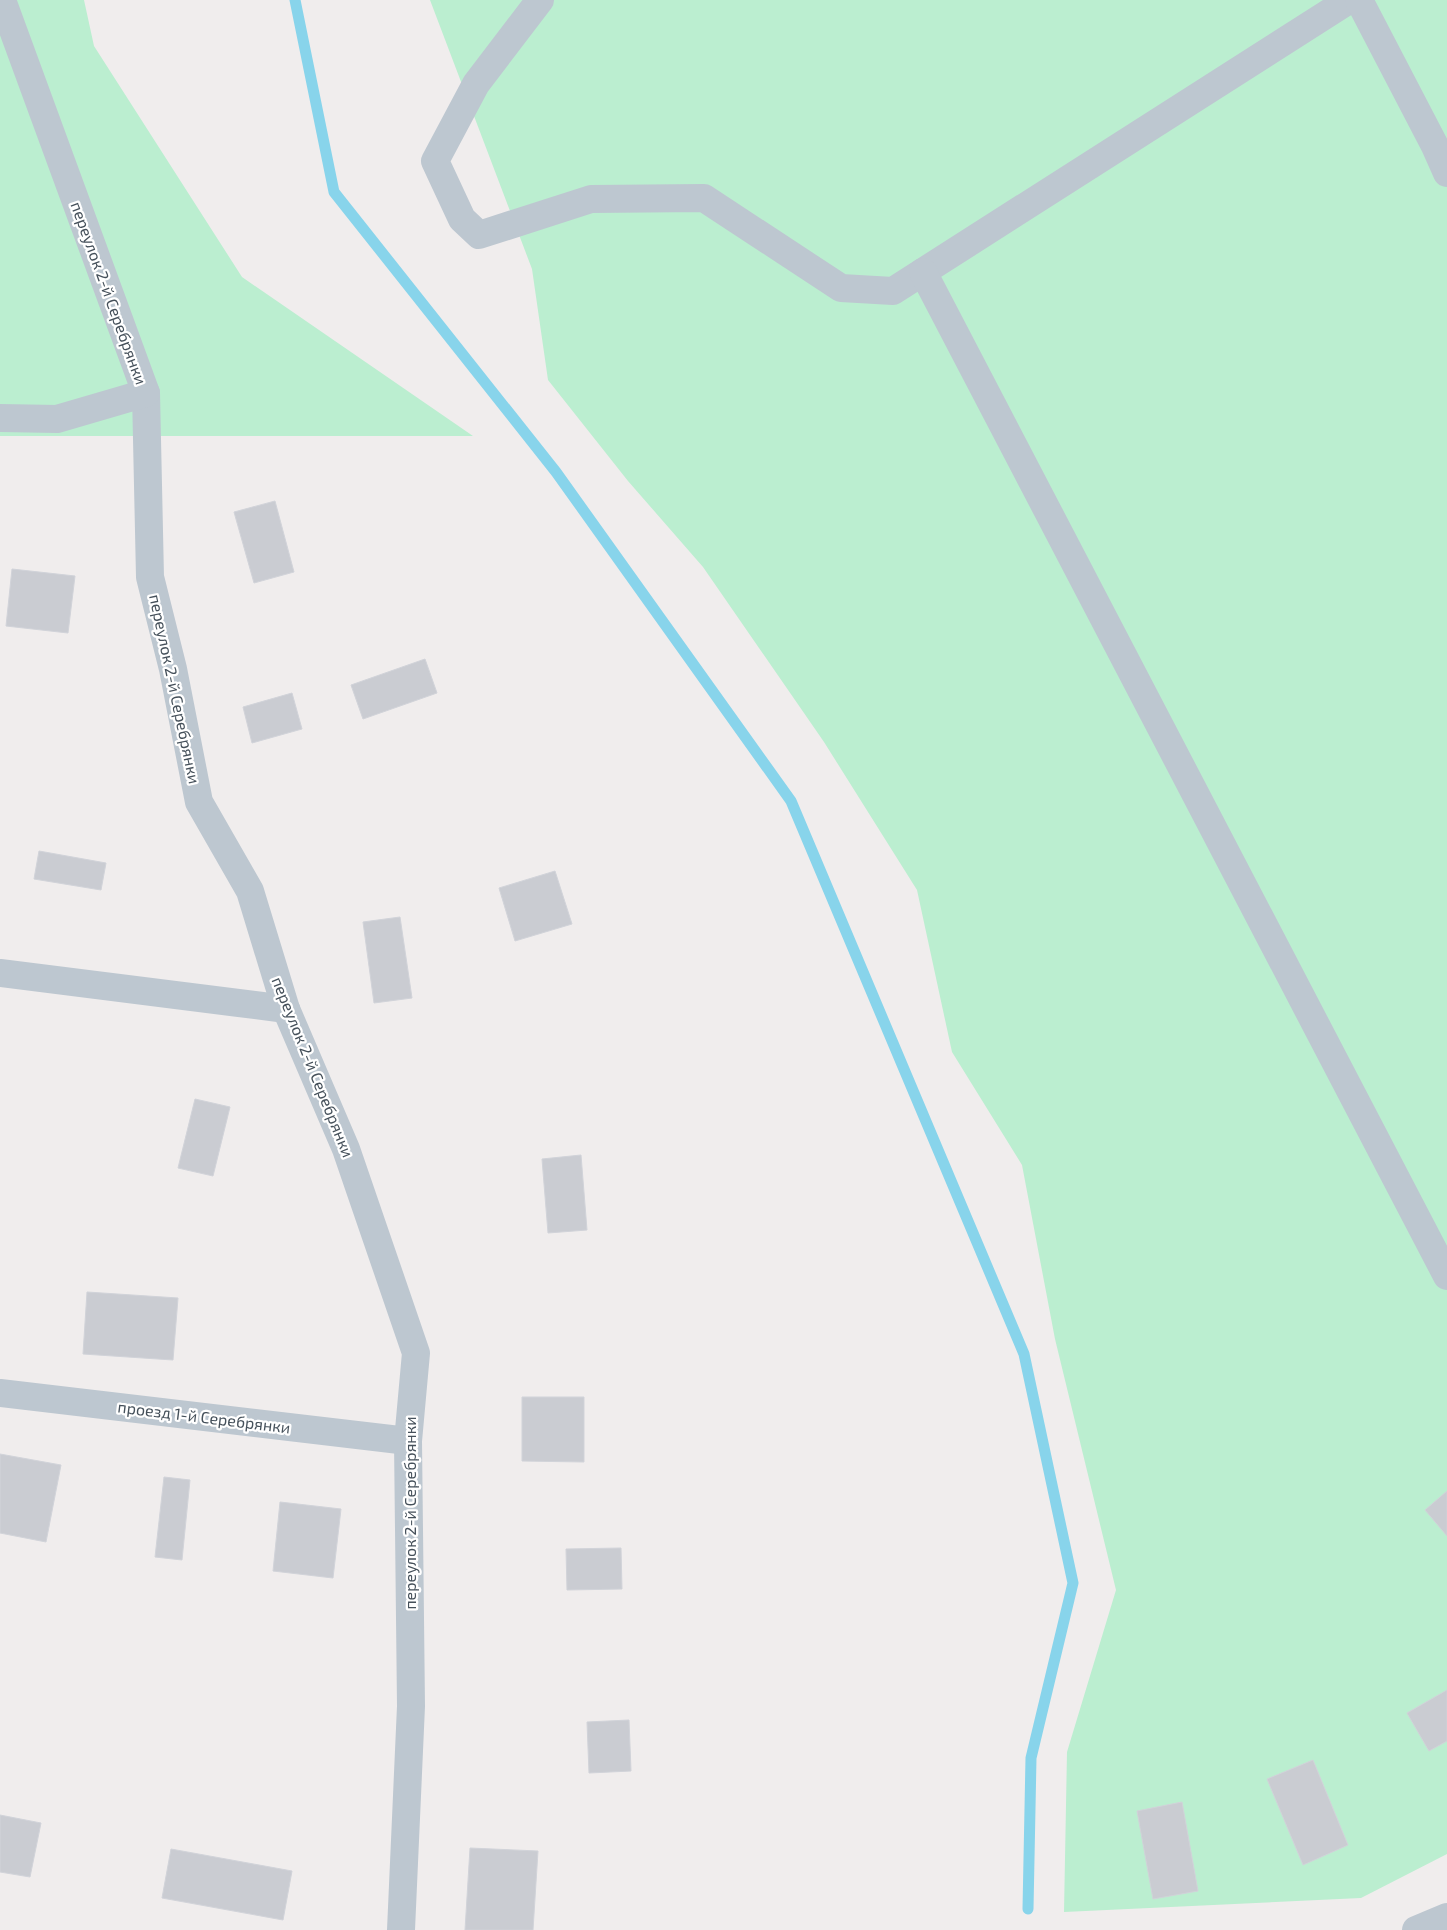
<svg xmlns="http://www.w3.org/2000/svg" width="1447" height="1930" font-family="'Exo 2',sans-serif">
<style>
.green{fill:#bbeed0}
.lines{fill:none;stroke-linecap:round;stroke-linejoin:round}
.stream{stroke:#88d4eb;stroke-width:11}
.building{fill:#caccd2;stroke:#d1d3d9}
.minor{stroke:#bdc7d0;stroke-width:28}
.labels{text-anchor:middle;stroke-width:4.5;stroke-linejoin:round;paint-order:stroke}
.street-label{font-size:16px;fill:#45505a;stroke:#fff}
</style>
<rect width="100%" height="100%" fill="#f0eded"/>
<g class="green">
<polygon points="0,0 84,0 94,46 242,277 473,436 0,436"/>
<polygon points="430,0 1447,0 1447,1854 1361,1898 1064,1912 1067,1752 1116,1590 1055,1339 1022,1165 952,1052 917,890 824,742 703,567 628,481 548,380 532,269"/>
</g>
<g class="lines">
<polyline class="stream" points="295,0 334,192 556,472 791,801 1024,1354 1073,1583 1031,1758 1028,1909"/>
</g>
<g class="building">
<polygon points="275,501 294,572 254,583 234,512"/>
<polygon points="12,569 75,576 68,633 6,626"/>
<polygon points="425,659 437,693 363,719 351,685"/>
<polygon points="292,693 302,729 252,743 243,707"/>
<polygon points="39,851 106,863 101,890 34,879"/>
<polygon points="555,871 572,924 515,941 499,888"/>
<polygon points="400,917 412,998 374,1003 363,922"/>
<polygon points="195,1099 230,1107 213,1176 178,1168"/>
<polygon points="581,1155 587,1230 548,1233 542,1159"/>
<polygon points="87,1292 178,1298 173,1360 83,1354"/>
<polygon points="522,1397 584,1397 584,1462 522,1461"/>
<polygon points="0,1454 61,1465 46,1542 0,1533"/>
<polygon points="164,1477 190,1480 182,1560 155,1557"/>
<polygon points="1447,1491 1447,1536 1425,1510"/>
<polygon points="280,1502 341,1509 333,1578 273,1571"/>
<polygon points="621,1548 622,1589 567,1590 566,1549"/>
<polygon points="1447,1690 1447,1741 1429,1751 1407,1713"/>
<polygon points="629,1720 631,1771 589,1773 587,1722"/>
<polygon points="1313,1760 1348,1845 1303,1865 1267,1779"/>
<polygon points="1182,1802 1198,1891 1153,1899 1137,1811"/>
<polygon points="0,1815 41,1823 30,1877 0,1872"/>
<polygon points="470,1848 538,1851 533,1930 465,1930"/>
<polygon points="171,1849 292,1871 283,1920 162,1898"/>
</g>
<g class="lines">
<g class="minor">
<polyline points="2,0 146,393 150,577 173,669 199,802 250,891 286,1009 346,1149 416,1353 408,1441 411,1706 401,1930"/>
<polyline points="540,0 476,84 435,161 462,219 479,235 591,199 704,198 841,288 893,291 1349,0"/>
<polyline points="1359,0 1435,146 1447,173"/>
<polyline points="923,272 1447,1276"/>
<polyline points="0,418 57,419 146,393"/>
<polyline points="0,973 286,1009"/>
<polyline points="0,1393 408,1441"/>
<polyline points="1416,1930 1447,1917"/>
</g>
</g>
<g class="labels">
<g class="street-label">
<text transform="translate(109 293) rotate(70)" y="6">переулок 2-й Серебрянки</text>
<text transform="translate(175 689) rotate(78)" y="6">переулок 2-й Серебрянки</text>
<text transform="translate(313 1067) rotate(68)" y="6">переулок 2-й Серебрянки</text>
<text transform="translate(204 1417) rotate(7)" y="6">проезд 1-й Серебрянки</text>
<text transform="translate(410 1513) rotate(-90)" y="6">переулок 2-й Серебрянки</text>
</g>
</g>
</svg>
